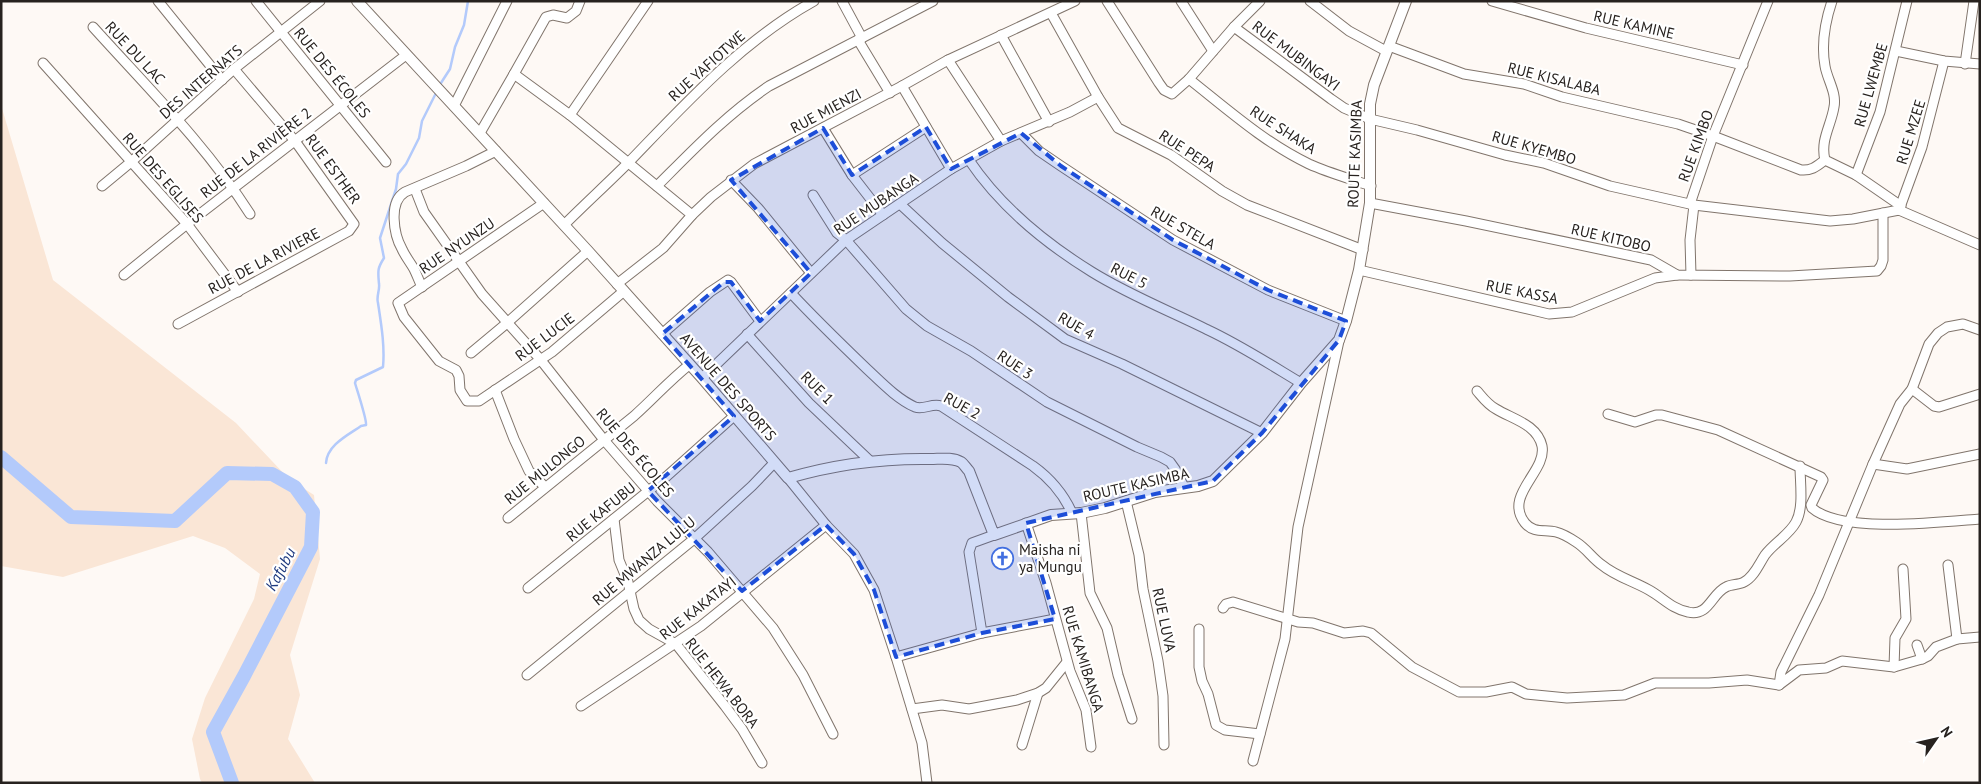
<svg xmlns="http://www.w3.org/2000/svg" width="1981" height="784" font-family="'PT Sans',sans-serif">
<style>
.green{fill:#fae6d6}
.lines{fill:none;stroke-linecap:round;stroke-linejoin:round}
.stream{stroke:#b3cafb;stroke-width:2.5}
.river{stroke:#b3cafb;stroke-width:14}
.minor-casing{stroke:#81756c;stroke-width:11}
.tertiary-casing{stroke:#81756c;stroke-width:12}
.minor{stroke:#fff;stroke-width:9}
.tertiary{stroke:#fff;stroke-width:10}
.marked{fill:#1d4ed8;fill-opacity:0.2;stroke:#1d4ed8;stroke-width:4;stroke-dasharray:10 6;stroke-linejoin:round}
.labels{text-anchor:middle;stroke-width:4.5;stroke-linejoin:round;paint-order:stroke}
.street-label{font-size:15px;fill:#27221f;stroke:#fff}
.poi-label{font-size:15px;fill:#27221f;stroke:#fff;text-anchor:start}
.water-label{font-size:16px;font-style:italic;fill:#1f3a7f;stroke:#fff}
</style>
<rect width="100%" height="100%" fill="#fef9f5"/>
<polygon class="green" points="1,105 53,280 236,423 289,479 314,495 320,559 290,655 300,695 288,739 315,783 202,783 200,779 192,739 205,698 254,599 260,574 225,548 193,536 63,577 1,566"/>
<g class="lines">
<g class="stream">
<polyline points="439,86 450,69 455,47 464,25 468,1"/>
<path d="M 326,463 C 327,445 348,435 361,426 L 366,425 C 367,420 357,390 355,383 L 356,380 L 383,367 C 385,346 381,323 378,303 C 376,297 380,290 379,284 C 378,271 377,269 384,258 L 380,238 L 396,189 L 398,174 L 406,164 L 419,138 L 422,121 L 437,91"/>
</g>
<polyline class="river" points="1,457 71,517 175,521 227,473 272,474 295,487 313,512 311,547 244,676 213,732 232,783"/>
<defs>
<g id="minor">
<polyline points="158,1 222,80"/>
<polyline points="256,1 386,162"/>
<polyline points="842,1 862,38"/>
<polyline points="1107,1 1159,83 1164,90 1172,94 1189,79 1234,27 1260,1"/>
<polyline points="1181,1 1213,51"/>
<polyline points="1310,1 1349,31 1386,51"/>
<polyline points="1492,1 1586,28 1743,65"/>
<path d="M 1832,1 C 1825,22 1821,44 1825,66 C 1827,79 1837,93 1834,107 C 1831,126 1820,140 1825,160 L 1856,175 L 1901,206"/>
<polyline points="1051,13 1098,97 1118,128 1171,155 1222,191 1247,205 1363,250"/>
<path d="M 93,27 C 148,88 206,145 250,214"/>
<polyline points="1234,27 1331,99 1344,108 1370,119 1417,130 1505,155 1544,163 1610,186 1694,205 1830,221 1853,219 1899,210"/>
<polyline points="1001,35 1049,122"/>
<polyline points="858,40 890,93"/>
<path d="M 1389,46 L 1464,74 L 1524,84 L 1562,97 L 1678,124 L 1713,136 L 1801,170 C 1812,171 1817,166 1825,160"/>
<polyline points="1896,51 1944,61 1980,64"/>
<polyline points="948,60 1001,141"/>
<polyline points="43,63 187,224 238,292"/>
<polyline points="1965,64 1974,1"/>
<polyline points="514,74 546,17 553,15 567,18 576,11 580,1"/>
<path d="M 1189,79 C 1227,109 1265,143 1309,164 C 1329,173 1351,179 1371,186"/>
<polyline points="902,86 951,169"/>
<polyline points="454,106 507,1"/>
<polyline points="570,115 648,1"/>
<polyline points="823,128 852,175 883,215"/>
<polyline points="480,133 514,74 570,115 692,215"/>
<polyline points="1021,133 1039,151 1061,166 1173,240 1268,290 1346,321"/>
<path d="M 969,160 C 1000,206 1045,243 1092,272 C 1129,295 1170,311 1208,330 C 1240,345 1271,365 1301,383"/>
<polyline points="852,175 926,127"/>
<polyline points="1856,175 1880,112 1907,1"/>
<polyline points="731,180 758,208 811,273"/>
<polyline points="102,186 131,162 234,69 320,1"/>
<path d="M 657,186 C 693,150 726,115 769,86 L 933,1"/>
<polyline points="415,189 424,212 482,294 540,359 604,440 657,501 708,552 773,628 803,675 833,734"/>
<polyline points="813,195 837,233 846,240 906,309 927,326 971,351 1047,402 1137,447 1161,457 1170,462 1175,469 1184,487"/>
<polyline points="544,203 398,303 404,317 439,361 456,370 459,376 460,390 467,401 479,401 552,352 624,291"/>
<polyline points="1370,203 1466,221 1651,260 1677,275 1790,276 1877,271 1881,266 1883,260 1883,213"/>
<polyline points="900,204 942,243 1008,297 1065,339 1122,364 1262,433"/>
<polyline points="1690,204 1713,136 1768,1"/>
<polyline points="1899,210 1922,147 1944,61"/>
<polyline points="1899,210 1980,245"/>
<path d="M 564,225 C 585,204 608,183 629,162 C 686,103 742,41 814,1"/>
<polyline points="1359,270 1549,314 1572,312 1655,278 1677,275"/>
<polyline points="124,275 187,224 406,55"/>
<polyline points="1691,275 1690,240 1694,205"/>
<polyline points="617,284 663,248 692,215 711,197 754,164 902,86 948,60 1075,1"/>
<path d="M 422,287 C 419,281 417,275 414,269 C 410,262 405,256 402,249 C 394,235 388,202 405,192 L 466,166 L 496,151"/>
<path d="M 791,293 C 815,319 841,344 867,369 C 881,382 897,399 915,407 C 924,410 932,403 941,406 L 1033,466 C 1051,479 1063,493 1072,513"/>
<polyline points="178,324 349,231 354,224 295,141 234,69"/>
<polyline points="662,334 710,292 728,280 731,282 760,321"/>
<polyline points="747,334 809,403 869,460"/>
<polyline points="471,353 507,323 588,251"/>
<polyline points="702,378 846,240 951,169 1001,141 1070,112 1098,97"/>
<polyline points="1912,389 1934,406 1939,407 1980,394"/>
<polyline points="495,390 514,439 529,471 545,487"/>
<path d="M 1477,391 C 1483,398 1488,405 1496,409 C 1512,419 1537,424 1542,446 C 1547,472 1503,495 1525,523 C 1534,534 1545,529 1556,532 C 1564,534 1570,538 1576,542 C 1587,549 1592,558 1602,565 C 1615,576 1633,581 1649,590 C 1662,597 1672,609 1688,612 C 1709,617 1711,594 1726,587 C 1731,584 1739,585 1744,582 C 1754,577 1759,564 1765,555 C 1774,543 1789,535 1796,522 C 1804,507 1800,483 1800,466"/>
<path d="M 1608,414 L 1635,422 L 1656,415 L 1662,415 L 1718,430 L 1821,477 L 1823,480 L 1811,505 L 1812,508 C 1841,534 1942,522 1980,519"/>
<polyline points="1873,464 1907,469 1980,454"/>
<polyline points="788,478 826,525 854,554 874,590 896,657 922,743 927,783"/>
<polyline points="1126,501 1139,555 1143,589 1158,661 1163,696 1164,745"/>
<polyline points="1081,513 1090,593 1107,628 1118,675 1132,719"/>
<path d="M 508,518 L 634,416 C 653,399 669,381 689,365"/>
<polyline points="614,519 619,560 628,582 634,609 639,620 649,629 676,644 725,706 742,729 762,763"/>
<polyline points="1026,523 1046,583 1070,671 1086,710 1091,747"/>
<polyline points="528,588 667,476 734,416"/>
<polyline points="1223,608 1226,604 1233,602 1298,622 1313,623 1344,633 1363,631 1371,633 1412,667 1459,692 1486,692 1512,687 1526,694 1567,698 1624,695 1655,683 1709,683 1747,680 1779,685 1799,670 1826,668 1842,661 1894,667 1922,659 1928,656 1936,647 1957,639 1948,565"/>
<polyline points="1199,629 1199,667 1202,681 1208,694 1216,725 1225,730 1260,734"/>
<polyline points="982,633 969,552 972,543 994,535"/>
<polyline points="1957,639 1980,637"/>
<polyline points="1917,645 1922,659"/>
<polyline points="896,657 982,633 1055,619"/>
<polyline points="1894,667 1895,638 1906,619 1903,569"/>
<polyline points="527,675 694,539 752,486 774,463"/>
<polyline points="1779,685 1781,672 1819,595 1873,464 1900,404 1912,389 1929,344 1938,333 1947,327 1963,324 1980,330"/>
<polyline points="581,706 701,626 826,525"/>
<polyline points="912,709 942,705 969,709 1017,700 1038,693 1046,688 1067,662"/>
<polyline points="1022,745 1038,693"/>
<polyline points="1253,761 1285,639 1298,527 1339,341"/>
</g>
<path id="tertiary" d="M 357,1 L 588,251 L 702,378 L 788,478 C 836,464 880,458 931,459 C 940,459 952,457 961,462 C 964,464 966,468 969,471 L 994,535 L 1051,515 L 1081,513 L 1105,508 L 1155,492 L 1198,486 L 1213,481 L 1262,433 L 1301,383 L 1339,340 L 1346,321 L 1359,270 L 1370,203 L 1370,104 L 1374,85 L 1406,1"/>
</defs>
<use href="#minor" class="minor-casing"/>
<use href="#tertiary" class="tertiary-casing"/>
<use href="#minor" class="minor"/>
<use href="#tertiary" class="tertiary"/>
</g>
<path class="marked" d="M 926,127 L 951,169 L 1021,133 L 1061,166 L 1173,240 L 1268,290 L 1346,321 L 1339,340 L 1262,433 L 1213,481 L 1026,523 L 1055,619 L 982,633 L 896,657 L 874,590 L 854,554 L 826,525 L 742,591 L 648,491 L 734,416 L 662,334 L 724,282 L 731,282 L 760,321 L 811,273 L 731,180 L 823,128 L 852,175 Z"/>
<defs>
<symbol id="church-ring" viewBox="-11 -11 22 22"><circle r="9.5" fill="#fff" stroke="#426fe0" stroke-width="1.5"/><path d="M-1.2-6h2.4v3.5h3.3v2.4h-3.3V6h-2.4V-.1h-3.3v-2.4h3.3Z" fill="#426fe0"/></symbol>
</defs>
<g fill-rule="evenodd">
<use href="#church-ring" x="990" y="546" width="25" height="25"/>
</g>
<g class="labels">
<g class="street-label">
<text transform="translate(1634 25) rotate(13)" y="5">RUE KAMINE</text>
<text transform="translate(135 53) rotate(47)" y="5">RUE DU LAC</text>
<text transform="translate(1296 56) rotate(37)" y="5">RUE MUBINGAYI</text>
<text transform="translate(707 66) rotate(-42)" y="5">RUE YAFIOTWE</text>
<text transform="translate(332 73) rotate(51)" y="5">RUE DES ÉCOLES</text>
<text transform="translate(1554 79) rotate(14)" y="5">RUE KISALABA</text>
<text transform="translate(201 82) rotate(-41)" y="5">DES INTERNATS</text>
<text transform="translate(1871 85) rotate(-74)" y="5">RUE LWEMBE</text>
<text transform="translate(826 111) rotate(-28)" y="5">RUE MIENZI</text>
<text transform="translate(1283 130) rotate(33)" y="5">RUE SHAKA</text>
<text transform="translate(1911 132) rotate(-73)" y="5">RUE MZEE</text>
<text transform="translate(1696 146) rotate(-70)" y="5">RUE KIMBO</text>
<text transform="translate(1534 148) rotate(16)" y="5">RUE KYEMBO</text>
<text transform="translate(1187 151) rotate(33)" y="5">RUE PEPA</text>
<text transform="translate(256 153) rotate(-38)" y="5">RUE DE LA RIVIÈRE 2</text>
<text transform="translate(1355 154) rotate(-88)" y="5">ROUTE KASIMBA</text>
<text transform="translate(333 169) rotate(54)" y="5">RUE ESTHER</text>
<text transform="translate(163 178) rotate(49)" y="5">RUE DES EGLISES</text>
<text transform="translate(876 204) rotate(-34)" y="5">RUE MUBANGA</text>
<text transform="translate(1183 228) rotate(30)" y="5">RUE STELA</text>
<text transform="translate(1611 238) rotate(13)" y="5">RUE KITOBO</text>
<text transform="translate(457 246) rotate(-34)" y="5">RUE NYUNZU</text>
<text transform="translate(264 261) rotate(-28)" y="5">RUE DE LA RIVIERE</text>
<text transform="translate(1129 276) rotate(27)" y="5">RUE 5</text>
<text transform="translate(1522 292) rotate(11)" y="5">RUE KASSA</text>
<text transform="translate(1076 326) rotate(30)" y="5">RUE 4</text>
<text transform="translate(545 337) rotate(-37)" y="5">RUE LUCIE</text>
<text transform="translate(1015 365) rotate(34)" y="5">RUE 3</text>
<text transform="translate(728 387) rotate(49)" y="5">AVENUE DES SPORTS</text>
<text transform="translate(817 388) rotate(45)" y="5">RUE 1</text>
<text transform="translate(962 406) rotate(29)" y="5">RUE 2</text>
<text transform="translate(635 453) rotate(50)" y="5">RUE DES ÉCOLES</text>
<text transform="translate(545 470) rotate(-39)" y="5">RUE MULONGO</text>
<text transform="translate(1136 485) rotate(-13)" y="5">ROUTE KASIMBA</text>
<text transform="translate(601 512) rotate(-39)" y="5">RUE KAFUBU</text>
<text transform="translate(644 561) rotate(-40)" y="5">RUE MWANZA LULU</text>
<text transform="translate(698 608) rotate(-38)" y="5">RUE KAKATAYI</text>
<text transform="translate(1164 620) rotate(78)" y="5">RUE LUVA</text>
<text transform="translate(1083 659) rotate(73)" y="5">RUE KAMIBANGA</text>
<text transform="translate(722 683) rotate(52)" y="5">RUE HEWA BORA</text>
</g>
<g class="poi-label">
<text x="1019" y="555">Maisha ni<tspan x="1019" dy="17">ya Mungu</tspan></text>
</g>
<g class="water-label">
<text transform="translate(280 569) rotate(-62)" y="6">Kafubu</text>
</g>
</g>
<rect width="1981" height="784" fill="none" stroke="#27221f" stroke-width="5"/>
<g transform="translate(1936 739) rotate(56)" stroke="#ffffff" stroke-width="4" paint-order="stroke">
<path d="M0-4L9 19L0 12L-9 19Z" fill="#27221f"/>
<text y="-8" font-size="14" font-weight="bold" text-anchor="middle" fill="#27221f">N</text>
</g>
</svg>
